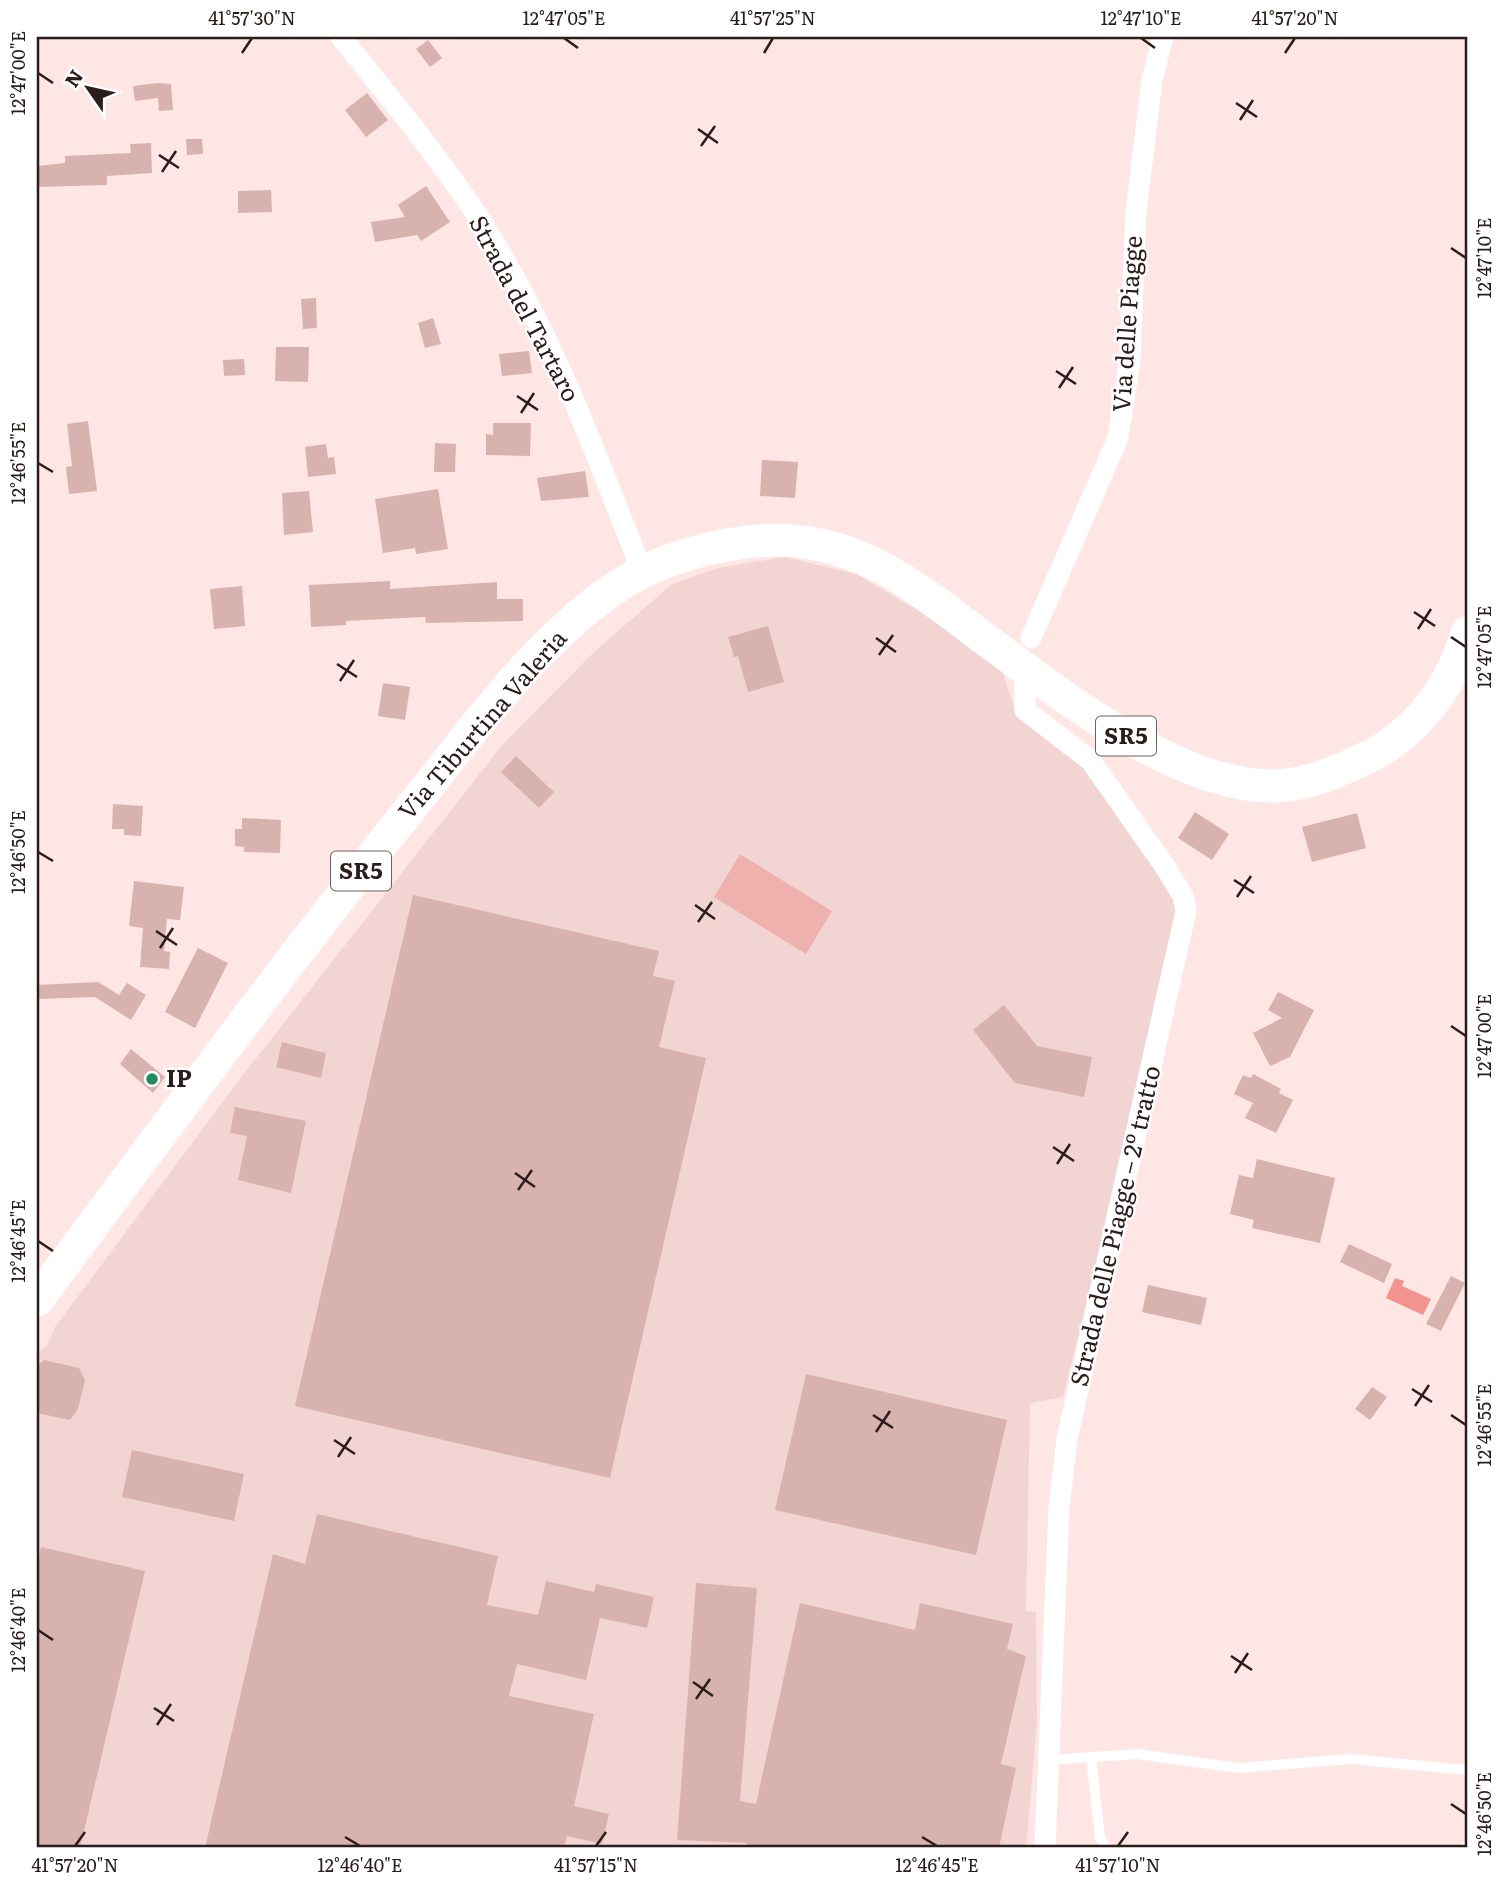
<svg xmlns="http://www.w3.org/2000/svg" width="1504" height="1885" font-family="Literata,serif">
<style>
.built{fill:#f2d5d3}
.green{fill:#eeb1ae}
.water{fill:#f2938f}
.building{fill:#d8b2af}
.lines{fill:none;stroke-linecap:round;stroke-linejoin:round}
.service{stroke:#fff;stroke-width:10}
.minor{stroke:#fff;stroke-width:21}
.primary{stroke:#fff;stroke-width:33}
.ticks{fill:none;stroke:#2b1d1c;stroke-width:2.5}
.poi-dot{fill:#228965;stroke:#fff;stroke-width:2.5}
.labels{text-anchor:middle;stroke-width:5;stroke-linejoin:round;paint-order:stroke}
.shield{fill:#fff;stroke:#6b6160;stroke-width:2}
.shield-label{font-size:23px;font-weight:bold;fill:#2b1d1c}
.street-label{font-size:24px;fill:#2b1d1c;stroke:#fff}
.poi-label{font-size:24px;font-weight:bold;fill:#2b1d1c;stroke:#fff;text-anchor:start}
.neatline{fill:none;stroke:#2b1d1c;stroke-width:2.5}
.ticks-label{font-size:18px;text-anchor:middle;fill:#2b1d1c}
</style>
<rect width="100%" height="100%" fill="#fee6e4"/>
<polygon class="built" points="784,557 856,574 917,610 1001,668 1015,710 1090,770 1156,866 1178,909 1139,1092 1063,1397 1030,1403 1026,1611 1036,1612 1037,1721 1026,1848 37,1848 37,1352 47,1346 55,1327 243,1075 503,744 593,653 672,584 718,568"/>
<polygon class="green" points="740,854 832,911 806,954 714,897"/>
<polygon class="water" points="1395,1278 1404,1281 1402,1286 1431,1299 1423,1315 1386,1298"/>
<g class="building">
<polygon points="428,40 442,58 430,67 416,49"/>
<polygon points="158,83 171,84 173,110 159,111 158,98 135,101 133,86"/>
<polygon points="367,93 388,120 366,137 345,110"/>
<polygon points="186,139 202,139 203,154 187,155"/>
<polygon points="151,143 152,173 107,176 107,185 37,187 37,166 65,163 65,156 131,153 130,144"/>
<polygon points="426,186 450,222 421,241 417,235 375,242 371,222 405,217 398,205"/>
<polygon points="271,190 272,212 238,213 238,191"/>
<polygon points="316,298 317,328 303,329 301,299"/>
<polygon points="433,318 441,344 425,348 418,323"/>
<polygon points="276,347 309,347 308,382 275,381"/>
<polygon points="529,351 532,373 502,376 499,354"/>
<polygon points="244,359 245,375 224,376 223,360"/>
<polygon points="88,421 97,491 69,494 66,467 72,466 67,424"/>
<polygon points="493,423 531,423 530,456 486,455 486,434 493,435"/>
<polygon points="435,443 456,444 455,472 434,472"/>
<polygon points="326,444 328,458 334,457 336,474 308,477 305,447"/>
<polygon points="762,460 798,462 795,498 760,496"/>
<polygon points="585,471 589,497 541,501 537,478"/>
<polygon points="438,489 448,549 416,554 415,548 383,553 375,499"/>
<polygon points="309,491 313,532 284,535 282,493"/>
<polygon points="390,581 390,589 497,582 497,599 523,599 523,621 426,623 425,617 346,621 346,625 311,627 309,585"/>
<polygon points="242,586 245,626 214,629 210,589"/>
<polygon points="768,626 784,682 748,692 738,656 734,657 728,637"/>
<polygon points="383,683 410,687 405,720 378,716"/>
<polygon points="516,756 554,792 539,808 501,772"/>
<polygon points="113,804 143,806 141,836 124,835 124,829 112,829"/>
<polygon points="1195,812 1229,834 1212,860 1178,838"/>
<polygon points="1357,813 1366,848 1312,862 1302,827"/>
<polygon points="242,818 281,820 280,853 244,852 244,847 235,846 235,829 242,829"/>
<polygon points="134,881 184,887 180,920 167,919 164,951 170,952 169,969 140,967 143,928 129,926"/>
<polygon points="413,895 659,951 653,976 675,981 659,1047 706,1058 610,1478 295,1406"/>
<polygon points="198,948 228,963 195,1028 165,1012"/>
<polygon points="98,982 119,995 127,983 146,995 131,1020 95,997 37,999 37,985"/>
<polygon points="1278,992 1314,1010 1290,1057 1270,1066 1253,1033 1282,1018 1268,1010"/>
<polygon points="1004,1005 1037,1046 1092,1057 1084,1097 1015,1083 973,1030"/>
<polygon points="282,1042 326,1053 321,1078 276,1067"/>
<polygon points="131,1049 165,1077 153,1093 120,1064"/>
<polygon points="1253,1074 1281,1089 1279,1093 1293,1100 1276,1133 1245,1118 1253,1103 1234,1094 1243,1075 1251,1078"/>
<polygon points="235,1107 306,1121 291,1193 238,1180 247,1136 230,1133"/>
<polygon points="1257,1159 1335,1178 1320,1243 1252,1228 1254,1220 1230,1214 1239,1175 1253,1178"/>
<polygon points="1349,1244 1392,1264 1384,1283 1340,1262"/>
<polygon points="1451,1276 1465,1283 1441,1331 1426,1324"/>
<polygon points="1148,1285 1207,1298 1201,1325 1142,1312"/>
<polygon points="44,1360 79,1368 85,1380 78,1409 70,1420 37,1413 37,1366"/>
<polygon points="806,1374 1007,1420 976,1555 775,1510"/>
<polygon points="1372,1387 1387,1397 1370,1420 1355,1409"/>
<polygon points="132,1450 244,1474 234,1521 122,1497"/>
<polygon points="317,1514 498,1556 487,1605 538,1615 546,1581 594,1592 596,1584 654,1597 647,1628 600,1618 586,1680 517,1664 509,1696 594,1714 574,1806 609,1814 602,1844 567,1836 564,1848 205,1848 273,1554 305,1564"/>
<polygon points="41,1547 145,1571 80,1848 37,1848 37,1566"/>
<polygon points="696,1583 757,1588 740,1801 756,1804 800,1603 915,1630 920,1603 1013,1624 1007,1649 1026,1656 1001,1764 1016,1768 999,1848 746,1848 747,1843 677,1840"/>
</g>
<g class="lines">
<g class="service">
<polyline points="1091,1757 1100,1838 1106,1848"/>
<polyline points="1049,1760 1137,1754 1239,1768 1351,1759 1467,1770"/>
<polyline points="1464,1848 1467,1846"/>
</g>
<g class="minor">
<path d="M 341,37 C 392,101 447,166 491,237 C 555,341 597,457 642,571"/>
<polyline points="1031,638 1118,438 1130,360 1136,212 1152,80 1163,37"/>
<polyline points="1025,668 1025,710 1091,761 1166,868 1183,896 1186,911 1067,1439 1059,1508 1045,1848"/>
</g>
<path class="primary" d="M 37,1300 C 160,1136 281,969 410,809 C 471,733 532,646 612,590 C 651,563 700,548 747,542 C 850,529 913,585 989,642 C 1063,697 1182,789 1277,786 C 1305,785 1334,773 1360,761 C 1414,737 1451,689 1467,633"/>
</g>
<path class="ticks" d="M 564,38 L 578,48M 1141,38 L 1155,48M 242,53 L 252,38M 764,53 L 773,38M 1285,53 L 1295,38M 38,73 L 53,83M 1236,103 L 1257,117M 1240,120 L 1253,100M 698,129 L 718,143M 701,146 L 715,126M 159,155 L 179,168M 162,172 L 176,151M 1451,248 L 1466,258M 1056,371 L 1076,384M 1059,388 L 1073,367M 517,396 L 538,410M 521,413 L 534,393M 38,463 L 53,472M 1414,612 L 1435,626M 1418,629 L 1431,609M 1451,637 L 1466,647M 876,638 L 896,652M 879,655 L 893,635M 337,664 L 357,677M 340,681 L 354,660M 38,852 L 53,861M 1234,880 L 1254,893M 1237,897 L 1251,876M 695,905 L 715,919M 698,922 L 712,902M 156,931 L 177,945M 160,948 L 173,928M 1451,1026 L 1466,1036M 1053,1147 L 1074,1161M 1057,1164 L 1070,1144M 515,1173 L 535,1187M 518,1190 L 532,1170M 38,1241 L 53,1251M 1412,1389 L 1432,1402M 1415,1406 L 1429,1385M 873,1415 L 893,1428M 1451,1415 L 1466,1425M 876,1432 L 890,1411M 334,1440 L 355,1454M 338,1457 L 351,1437M 38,1630 L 53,1640M 1231,1656 L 1252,1670M 1235,1673 L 1248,1653M 693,1682 L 713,1696M 696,1699 L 710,1679M 154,1708 L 174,1721M 157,1725 L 171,1704M 1451,1804 L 1466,1814M 345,1837 L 360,1846M 922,1837 L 937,1846M 75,1846 L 85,1832M 596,1846 L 606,1832M 1118,1846 L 1128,1832"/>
<circle class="poi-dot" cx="152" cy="1079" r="7"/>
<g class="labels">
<g class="shield">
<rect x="1096" y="716.5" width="60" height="39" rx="5"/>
<rect x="331" y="851.5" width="60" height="39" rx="5"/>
</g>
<g class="shield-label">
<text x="1126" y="744">SR5</text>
<text x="361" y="879">SR5</text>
</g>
<g class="street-label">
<text transform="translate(524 309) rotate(62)" y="8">Strada del Tartaro</text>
<text transform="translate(1128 324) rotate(-86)" y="8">Via delle Piagge</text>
<text transform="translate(483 725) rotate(-49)" y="8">Via Tiburtina Valeria</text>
<text transform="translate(1116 1226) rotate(-77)" y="8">Strada delle Piagge – 2º tratto</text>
</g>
<g class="poi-label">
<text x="166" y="1087">IP</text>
</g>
</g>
<rect width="1504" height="1885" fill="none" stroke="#ffffff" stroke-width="77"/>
<g transform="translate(88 88) rotate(304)" stroke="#ffffff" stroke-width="5" paint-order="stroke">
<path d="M0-5L12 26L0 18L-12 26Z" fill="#2b1d1c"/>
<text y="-10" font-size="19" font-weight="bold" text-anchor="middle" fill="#2b1d1c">N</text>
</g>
<rect x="38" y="38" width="1428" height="1808" class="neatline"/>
<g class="ticks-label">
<text x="252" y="25">41°57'30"N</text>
<text x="564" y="25">12°47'05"E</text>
<text x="773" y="25">41°57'25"N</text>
<text x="1141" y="25">12°47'10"E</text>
<text x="1295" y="25">41°57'20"N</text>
<text transform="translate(19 73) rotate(-90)" y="6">12°47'00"E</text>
<text transform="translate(1485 258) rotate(-90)" y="6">12°47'10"E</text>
<text transform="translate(19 463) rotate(-90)" y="6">12°46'55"E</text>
<text transform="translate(1485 647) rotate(-90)" y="6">12°47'05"E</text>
<text transform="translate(19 852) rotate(-90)" y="6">12°46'50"E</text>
<text transform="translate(1485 1036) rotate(-90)" y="6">12°47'00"E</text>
<text transform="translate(19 1241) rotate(-90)" y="6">12°46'45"E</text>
<text transform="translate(1485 1425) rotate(-90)" y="6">12°46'55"E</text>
<text transform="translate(19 1630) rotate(-90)" y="6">12°46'40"E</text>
<text transform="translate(1485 1814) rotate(-90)" y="6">12°46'50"E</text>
<text x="75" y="1872">41°57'20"N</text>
<text x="360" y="1872">12°46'40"E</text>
<text x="596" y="1872">41°57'15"N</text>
<text x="937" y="1872">12°46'45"E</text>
<text x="1118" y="1872">41°57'10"N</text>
</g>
</svg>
